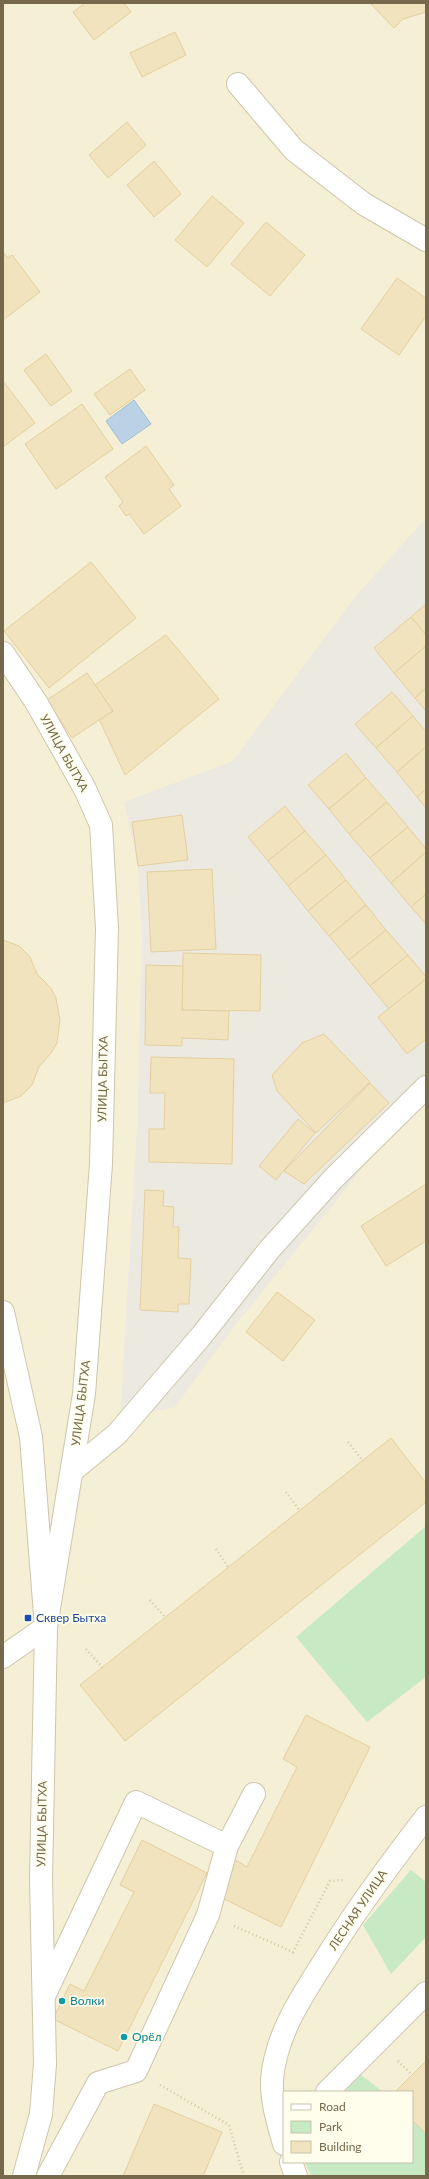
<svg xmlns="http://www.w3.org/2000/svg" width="429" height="2179" font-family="Lato,sans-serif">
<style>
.residential{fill:#f4efd5;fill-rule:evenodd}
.industrial{fill:#eceae0}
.green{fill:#c7eac5}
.water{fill:#bbd1e6;stroke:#a1bdd7}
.building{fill:#f1e3be;stroke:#e4d09f}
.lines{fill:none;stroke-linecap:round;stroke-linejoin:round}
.minor-casing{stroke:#cec6ac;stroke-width:24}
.path{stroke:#d6c7a1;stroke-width:2.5;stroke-dasharray:1 3;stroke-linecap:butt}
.minor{stroke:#fff;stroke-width:22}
.transit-dot{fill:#1a4fb4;stroke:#fffeed;stroke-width:1.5}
.culture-dot{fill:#0f9aa8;stroke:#fffeed;stroke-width:1.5}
.labels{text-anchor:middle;stroke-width:3.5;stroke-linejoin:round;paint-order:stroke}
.street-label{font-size:12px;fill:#75684b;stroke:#fffeed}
.transit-label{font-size:12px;fill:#164399;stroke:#fffeed;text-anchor:start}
.culture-label{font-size:12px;fill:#0d838f;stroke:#fffeed;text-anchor:start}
</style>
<rect width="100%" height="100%" fill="#fcfbe6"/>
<path class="residential" d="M 3,3 L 426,3 L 426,1526 L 296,1637 L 367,1721 L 426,1677 L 426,2176 L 3,2176 ZM 284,2092 L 412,2092 L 412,2162 L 284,2162 Z"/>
<polygon class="industrial" points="426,518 426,1075 398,1124 234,1327 175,1407 120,1419 137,1127 142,939 138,866 124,802 233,761 354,598"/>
<g class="green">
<polygon points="426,1526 426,1677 367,1722 296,1637"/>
<polygon points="411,1870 426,1882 426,1937 391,1974 363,1925"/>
<polygon points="351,2067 383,2092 328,2092"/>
<polygon points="412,2120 426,2134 426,2176 311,2176 305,2162 412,2162"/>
</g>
<polygon class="water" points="134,400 151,424 122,444 106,421"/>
<g class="building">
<polygon points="85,3 124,3 131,12 94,40 73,12"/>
<polygon points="370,3 426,3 426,12 403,19 394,28"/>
<polygon points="175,32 186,55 142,77 130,53"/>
<polygon points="127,122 146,145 108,178 89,155"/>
<polygon points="154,161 181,194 154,217 127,185"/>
<polygon points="212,196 244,223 207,267 175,240"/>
<polygon points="266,222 305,255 270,296 231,264"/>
<polygon points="3,252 8,258 12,255 40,292 3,320"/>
<polygon points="397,278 426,298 426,316 399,355 361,329"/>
<polygon points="46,354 72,391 51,406 24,370"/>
<polygon points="130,369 145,390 110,415 94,394"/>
<polygon points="3,381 35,423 3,447"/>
<polygon points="82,404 113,449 56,489 25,444"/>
<polygon points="146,446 174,485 169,489 181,506 144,534 129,514 126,516 119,506 123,502 105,477"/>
<polygon points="91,562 136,618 49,688 4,631"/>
<polygon points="426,604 426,635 411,617"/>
<polygon points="411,617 426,635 426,646 394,673 374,648"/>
<polygon points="166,635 219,699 125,775 99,719 113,711 95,685"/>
<polygon points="426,646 426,688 415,698 394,673"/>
<polygon points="87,673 113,711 72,738 47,700"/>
<polygon points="426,688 426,711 415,698"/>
<polygon points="392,692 413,716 376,748 355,724"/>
<polygon points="413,716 426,732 426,747 397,772 376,748"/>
<polygon points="426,747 426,789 417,797 397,772"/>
<polygon points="346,753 366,778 329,809 308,785"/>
<polygon points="366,778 387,802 349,834 329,809"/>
<polygon points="426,789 426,808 417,797"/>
<polygon points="387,802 408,827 370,858 349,834"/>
<polygon points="285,806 305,831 268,861 248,837"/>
<polygon points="182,815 188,860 138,866 132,822"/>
<polygon points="408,827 426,849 426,852 391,883 370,858"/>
<polygon points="305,831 326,855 288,886 268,861"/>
<polygon points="426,852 426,894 411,907 391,883"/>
<polygon points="326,855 346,880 308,911 288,886"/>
<polygon points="212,869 216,949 151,952 147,872"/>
<polygon points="346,880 366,905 329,936 308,911"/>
<polygon points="426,894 426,924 411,907"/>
<polygon points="366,905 386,930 349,960 329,936"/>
<polygon points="386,930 408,955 370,986 349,960"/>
<polygon points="3,940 19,946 30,957 37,974 51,988 56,998 60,1020 57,1043 51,1053 39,1067 32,1085 21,1096 3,1103"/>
<polygon points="183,953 261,955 260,1011 182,1010"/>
<polygon points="408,955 426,977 426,979 389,1009 370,986"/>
<polygon points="146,965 183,966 182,1010 229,1011 228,1040 182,1038 182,1046 145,1045"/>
<polygon points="426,979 426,1039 407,1054 378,1017"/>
<polygon points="324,1034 370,1082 316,1133 277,1091 272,1075 302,1043"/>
<polygon points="151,1057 234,1059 232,1164 149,1162 149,1129 164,1129 165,1093 150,1093"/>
<polygon points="370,1083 389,1103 304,1184 284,1171"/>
<polygon points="298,1119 315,1133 276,1180 259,1166"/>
<polygon points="426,1184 426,1241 386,1266 361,1226"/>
<polygon points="145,1190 164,1191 163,1206 174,1207 173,1227 179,1227 178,1258 191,1259 189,1304 178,1304 178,1312 140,1310"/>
<polygon points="277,1292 315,1320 283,1361 246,1332"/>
<polygon points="391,1438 426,1483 426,1502 125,1741 80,1685"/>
<polygon points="306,1715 370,1747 281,1927 216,1895 234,1859 247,1867 297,1767 283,1759"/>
<polygon points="142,1840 207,1873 118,2051 53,2019 70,1984 84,1991 134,1892 120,1885"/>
<polygon points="426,2061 426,2134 412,2120 412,2092 395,2092"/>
<polygon points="154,2104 222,2132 203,2176 123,2176"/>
</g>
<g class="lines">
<defs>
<g id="minor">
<polyline points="238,84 294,150 364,204 426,240"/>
<polyline points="3,653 36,702 85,789 101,825 107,928 101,1164 84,1394 46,1627 41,1879 45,2064 41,2114 24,2176"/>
<polyline points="3,1312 31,1437 46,1627 3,1657"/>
<polyline points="72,1471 117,1434 202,1335 269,1250 333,1179 426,1087"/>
<polyline points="45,1994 136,1802 227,1846"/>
<polyline points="327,2092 426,1993"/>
<path d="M 284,2144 C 278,2123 271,2100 272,2079 C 276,2035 300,1999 323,1963 C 354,1912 389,1865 426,1817"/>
<polyline points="291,2162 296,2176"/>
<polyline points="48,2176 98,2083 136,2071 208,1915 227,1846 254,1794"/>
</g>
</defs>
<use href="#minor" class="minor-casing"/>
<g class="path">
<polyline points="348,1442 363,1461"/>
<polyline points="286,1492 300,1511"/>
<polyline points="216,1549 228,1567"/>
<polyline points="150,1600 165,1617"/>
<polyline points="86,1649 103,1668"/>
<polyline points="234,1926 293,1952 330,1881 344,1880"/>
<polyline points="398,2061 412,2075"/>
<polyline points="160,2085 229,2125 244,2176"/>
</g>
<use href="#minor" class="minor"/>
</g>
<rect class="transit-dot" x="24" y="1614" width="8" height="8" rx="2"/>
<g class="culture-dot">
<circle cx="62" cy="2001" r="4"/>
<circle cx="124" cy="2037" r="4"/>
</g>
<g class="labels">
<g class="street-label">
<text transform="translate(64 753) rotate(61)" y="4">УЛИЦА БЫТХА</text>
<text transform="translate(103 1079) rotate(-89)" y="4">УЛИЦА БЫТХА</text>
<text transform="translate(81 1403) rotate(-83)" y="4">УЛИЦА БЫТХА</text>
<text transform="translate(42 1824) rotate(-89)" y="4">УЛИЦА БЫТХА</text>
<text transform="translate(358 1910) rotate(-56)" y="4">ЛЕСНАЯ УЛИЦА</text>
</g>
<g class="transit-label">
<text x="36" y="1622">Сквер Бытха</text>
</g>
<g class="culture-label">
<text x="70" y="2005">Волки</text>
<text x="132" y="2041">Орёл</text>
</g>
</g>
<rect width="429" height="2179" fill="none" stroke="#75684b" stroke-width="8"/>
<rect x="283" y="2091" width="130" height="72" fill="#fffeed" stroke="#c8c2ac"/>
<rect x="291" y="2104" width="20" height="6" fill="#ffffff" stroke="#c8c2ac"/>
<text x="319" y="2111" font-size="12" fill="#75684b">Road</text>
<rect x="291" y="2121" width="20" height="12" fill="#c7eac5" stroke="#c8c2ac"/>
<text x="319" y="2131" font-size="12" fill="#75684b">Park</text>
<rect x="291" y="2141" width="20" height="12" fill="#f1e3be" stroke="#c8c2ac"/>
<text x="319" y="2151" font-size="12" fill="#75684b">Building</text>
</svg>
